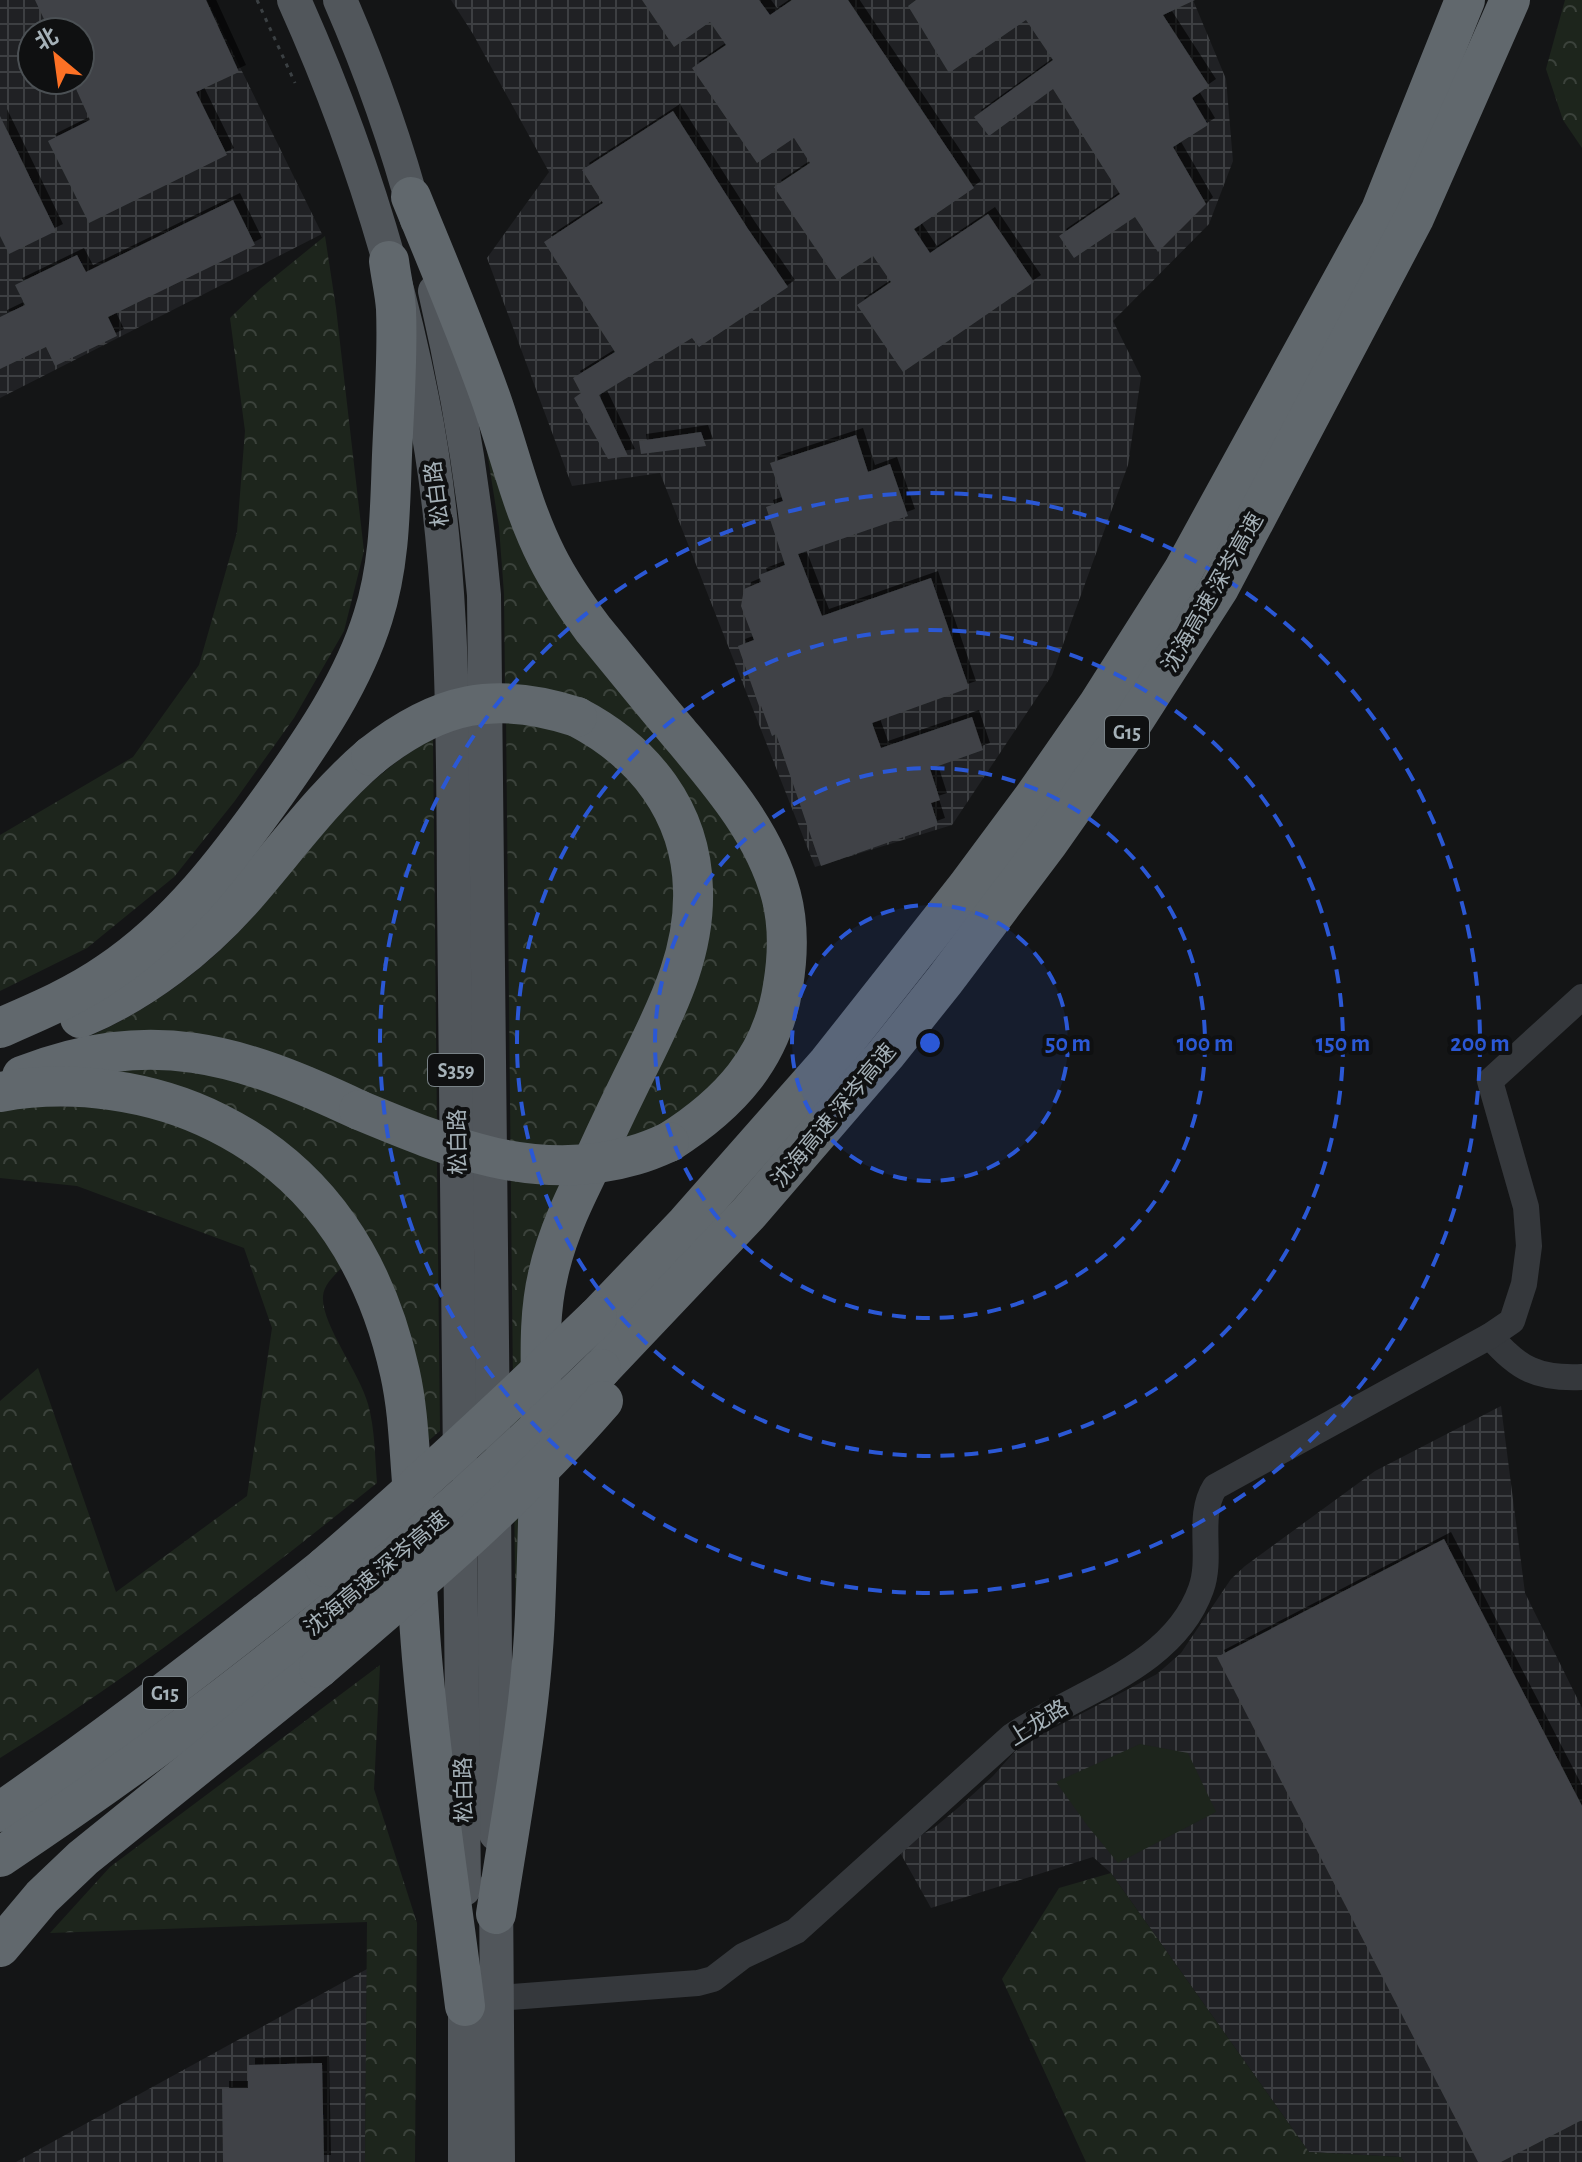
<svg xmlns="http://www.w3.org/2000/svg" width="1582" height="2162" font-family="'Alegreya Sans','Noto Sans SC',sans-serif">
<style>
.industrial{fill:url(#industrial-grid);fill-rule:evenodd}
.forest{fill:url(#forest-crowns)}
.park{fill:#1d251c}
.building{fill:#404347;filter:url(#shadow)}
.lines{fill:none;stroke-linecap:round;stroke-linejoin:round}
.path{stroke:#3b4043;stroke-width:3;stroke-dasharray:4 6;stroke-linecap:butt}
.minor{stroke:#35383c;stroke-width:26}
.major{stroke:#51565b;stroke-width:34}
.highway{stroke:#61686d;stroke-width:40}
.highway-bridge{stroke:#61686d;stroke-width:40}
.ring{fill:none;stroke:#2b58d5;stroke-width:4;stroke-dasharray:14 10}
.labels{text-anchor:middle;stroke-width:8;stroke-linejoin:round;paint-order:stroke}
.shield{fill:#0f1011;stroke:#788186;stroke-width:2}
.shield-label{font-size:20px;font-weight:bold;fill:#a5b1b8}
.street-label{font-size:22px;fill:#a5b1b8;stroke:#0f1011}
.centre{fill:#2b58d5;stroke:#0f1011;stroke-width:4}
.ring-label{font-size:24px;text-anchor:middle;font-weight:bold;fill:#2b58d5;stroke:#0f1011;stroke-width:8;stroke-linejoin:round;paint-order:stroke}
</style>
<defs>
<pattern id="industrial-grid" width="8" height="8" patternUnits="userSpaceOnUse" patternTransform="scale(2)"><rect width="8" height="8" fill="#202124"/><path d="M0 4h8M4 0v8" fill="none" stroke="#3d3f42"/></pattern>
<pattern id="forest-crowns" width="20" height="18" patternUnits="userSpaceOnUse" patternTransform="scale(2)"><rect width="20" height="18" fill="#1d251c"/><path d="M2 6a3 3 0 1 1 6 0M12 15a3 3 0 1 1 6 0" fill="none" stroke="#3b423b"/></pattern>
<filter id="shadow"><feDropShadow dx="7" dy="-7" stdDeviation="0" flood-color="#0009"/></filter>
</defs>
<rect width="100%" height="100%" fill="#141516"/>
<g class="industrial">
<path d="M 0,0 L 207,0 L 322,234 L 0,398 ZM 32,32 L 80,32 L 80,80 L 32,80 Z"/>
<polygon points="451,0 1193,0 1226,79 1233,161 1209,224 1113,321 1141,377 1128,465 1052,675 952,825 815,867 660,473 572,486 487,258 549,172 473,34"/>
<polygon points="1501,1406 1525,1593 1582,1708 1582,2162 1404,2162 1401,2157 1309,2152 1111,1873 1093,1857 931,1908 898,1849 935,1827 959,1807 993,1776 1024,1741 1036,1733 1056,1727 1157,1674 1181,1653 1231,1579 1245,1566 1375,1471"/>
<polygon points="367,1969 365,2162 16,2162"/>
</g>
<g class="forest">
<polygon points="1565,0 1582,0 1582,148 1563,120 1546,69"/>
<polygon points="325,236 336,308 364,551 344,631 294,718 234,802 174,877 87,948 0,991 0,835 133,757 199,665 237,532 245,431 230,318 261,288"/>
<polygon points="477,389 505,489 755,864 773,930 756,1031 693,1111 615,1147 669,1034 686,804 505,688 504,594 499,527"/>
<polygon points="506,716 571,729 642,784 674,850 674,946 555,1208 516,1674"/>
<path d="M 433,739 L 437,1128 L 85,1038 C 152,1010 213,964 260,909 C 313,848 360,777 433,739 Z"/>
<polygon points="182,1068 248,1084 437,1160 440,1431 427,1442 373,1246 111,1069"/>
<path d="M 23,1105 L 113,1108 L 187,1127 L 254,1165 L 306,1213 L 343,1266 C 335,1275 324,1284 323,1296 C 321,1324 360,1373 368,1404 C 375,1429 375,1457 377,1483 C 255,1581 133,1676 0,1758 L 0,1401 L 38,1368 L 116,1592 L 247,1496 L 272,1328 L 244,1248 L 77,1186 L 0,1178 L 0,1110 Z"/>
<polygon points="380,1665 374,1789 417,1923 415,2162 365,2162 367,1922 50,1933 110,1867"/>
<polygon points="1111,1873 1309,2152 1401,2157 1404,2162 1086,2162 1002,1979 1059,1888"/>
</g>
<polygon class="park" points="1140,1744 1188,1753 1216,1812 1118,1863 1087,1825 1056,1782"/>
<g class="building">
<polygon points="35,0 206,0 239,72 196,92 227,155 89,223 48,141 90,120 72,80 80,80 80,32 50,32"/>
<polygon points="642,0 759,0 770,15 792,0 848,0 974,188 914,229 930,253 988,214 1034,282 903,372 857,305 891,282 873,256 837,280 774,187 810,163 794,138 757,163 692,68 726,45 710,22 674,47"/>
<polygon points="916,0 1195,0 1163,15 1209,86 1192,98 1208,125 1173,147 1206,204 1158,252 1135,217 1074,258 1059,236 1120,194 1053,89 989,136 974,117 1053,60 1026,20 949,73 908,6"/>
<polygon points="673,111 748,229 788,287 699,347 692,338 599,395 628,456 608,459 574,398 581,393 573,378 615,352 544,242 603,203 582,170"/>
<polygon points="0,116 56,231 9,254 0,236"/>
<polygon points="233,200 255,245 108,317 117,336 55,366 46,347 0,369 0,317 25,305 15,285 77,255 86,272"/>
<polygon points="701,432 706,446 641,454 639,441"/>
<polygon points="856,435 868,472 890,464 908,516 798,554 822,616 931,578 969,688 872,723 881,748 972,717 983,750 930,769 940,800 931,803 938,825 821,866 776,734 772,736 761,706 759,706 738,646 754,640 741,606 744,589 761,582 759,575 785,565 766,507 783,501 770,463"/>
<polygon points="1444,1539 1582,1806 1582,2120 1501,2162 1478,2162 1217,1657"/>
<polygon points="322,2063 324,2162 223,2162 222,2088 248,2088 248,2065"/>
</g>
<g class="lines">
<polyline class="path" points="257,0 295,83"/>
<g class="minor">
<path d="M 1490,1336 C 1518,1369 1538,1379 1582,1377"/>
<path d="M 497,1998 L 698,1983 L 713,1979 L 743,1956 L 796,1931 L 1012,1736 C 1076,1692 1173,1668 1201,1589 C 1213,1556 1196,1517 1215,1487 L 1490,1336 L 1512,1321 L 1524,1284 L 1529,1246 L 1526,1207 L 1490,1081 L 1582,997"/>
</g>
<g class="major">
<path d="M 294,0 C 351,127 395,261 422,398 C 455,561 453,731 454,897 C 456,1086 458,1275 460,1465"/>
<path d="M 340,0 C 371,71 397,145 417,220"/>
<path d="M 435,291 C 458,391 475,492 484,595 L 493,1434"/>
<polyline points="494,1494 496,1834"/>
<polyline points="460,1526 464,1889"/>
<polyline points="496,1886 498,2162"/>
<polyline points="465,1982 465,2162"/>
</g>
<g class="highway">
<path d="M 411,197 C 438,263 466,329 490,396 C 509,449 521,506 547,557 C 560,583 576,606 593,629 C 621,663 649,698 678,732 C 719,781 764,832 781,895 C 789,925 788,956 783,986 C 772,1058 729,1104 669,1142"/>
<path d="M 80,1018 C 143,992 200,947 245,896 C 286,849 323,797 371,756"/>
<path d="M 0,1028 C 37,1012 75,996 108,973 C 178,926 228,859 276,792 C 315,737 353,681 373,617 C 390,564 390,509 392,455 C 394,406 398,357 396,309 C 395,293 391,277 389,261"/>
<path d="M 22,1076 C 152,1026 238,1053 359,1110"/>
<path d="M 0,1092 C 72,1079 153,1090 218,1123 C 320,1174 376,1264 400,1373 C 408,1409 409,1445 412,1482 C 415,1544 417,1607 423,1669 C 433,1782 451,1894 465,2006"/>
<polyline points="597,1317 686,1224 828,1063 967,887 1036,794 1098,705 1183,571 1381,210 1465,0"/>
<polyline points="601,1369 749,1213 886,1054 945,980 1048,843 1131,725 1219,588 1414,218 1510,0"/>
<path d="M 0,1812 C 112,1735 219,1652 325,1567"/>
<path d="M 0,1857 C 111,1783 219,1704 322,1620"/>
<path d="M 496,1914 C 511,1816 531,1714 535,1615 C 538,1544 539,1474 541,1403 C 541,1361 538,1317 548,1275 C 557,1233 576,1195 595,1157 C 611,1122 628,1087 645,1053 C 671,1000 695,949 693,889 C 691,811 644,752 577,717"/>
<polyline points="0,1947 42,1897 83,1858 319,1668"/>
</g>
<g class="highway-bridge">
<path d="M 371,756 C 439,702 495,690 577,717"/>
<path d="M 359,1110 C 448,1147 536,1184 635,1155 C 646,1152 658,1147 669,1142"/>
<path d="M 325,1567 C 419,1486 508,1403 597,1317"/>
<path d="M 322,1620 C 418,1540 511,1456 601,1369"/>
<path d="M 319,1668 C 418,1583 517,1500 603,1401"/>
</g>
</g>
<circle cx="930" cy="1043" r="138" fill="#2b58d5" fill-opacity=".12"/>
<g class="ring">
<circle cx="930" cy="1043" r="138"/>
<circle cx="930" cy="1043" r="275"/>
<circle cx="930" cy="1043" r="413"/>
<circle cx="930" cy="1043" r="550"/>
</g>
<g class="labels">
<g class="shield">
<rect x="1105" y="716" width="44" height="32" rx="6"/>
<rect x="428" y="1054" width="56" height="32" rx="6"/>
<rect x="143" y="1677" width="44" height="32" rx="6"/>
</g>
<g class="shield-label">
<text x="1127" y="739">G15</text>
<text x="456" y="1077">S359</text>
<text x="165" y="1700">G15</text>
</g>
<g class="street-label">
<text transform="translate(436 494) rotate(-97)" y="8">松白路</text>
<text transform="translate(1212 592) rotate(-60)" y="8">沈海高速 深岑高速</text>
<text transform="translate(833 1115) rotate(-50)" y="8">沈海高速 深岑高速</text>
<text transform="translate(457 1142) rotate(-91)" y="8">松白路</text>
<text transform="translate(376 1573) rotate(-40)" y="8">沈海高速 深岑高速</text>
<text transform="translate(1038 1722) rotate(-32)" y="8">上龙路</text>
<text transform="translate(463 1790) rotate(-91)" y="8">松白路</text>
</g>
</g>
<circle cx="930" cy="1043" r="12" class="centre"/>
<g class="ring-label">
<text x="1068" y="1051">50 m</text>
<text x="1205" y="1051">100 m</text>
<text x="1343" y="1051">150 m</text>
<text x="1480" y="1051">200 m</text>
</g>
<g transform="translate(56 56) rotate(331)"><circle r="38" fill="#0f1011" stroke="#4b5054" stroke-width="2"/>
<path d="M0-6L14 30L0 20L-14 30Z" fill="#fd7125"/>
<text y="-12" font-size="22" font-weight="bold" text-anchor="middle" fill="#a5b1b8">北</text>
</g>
</svg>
